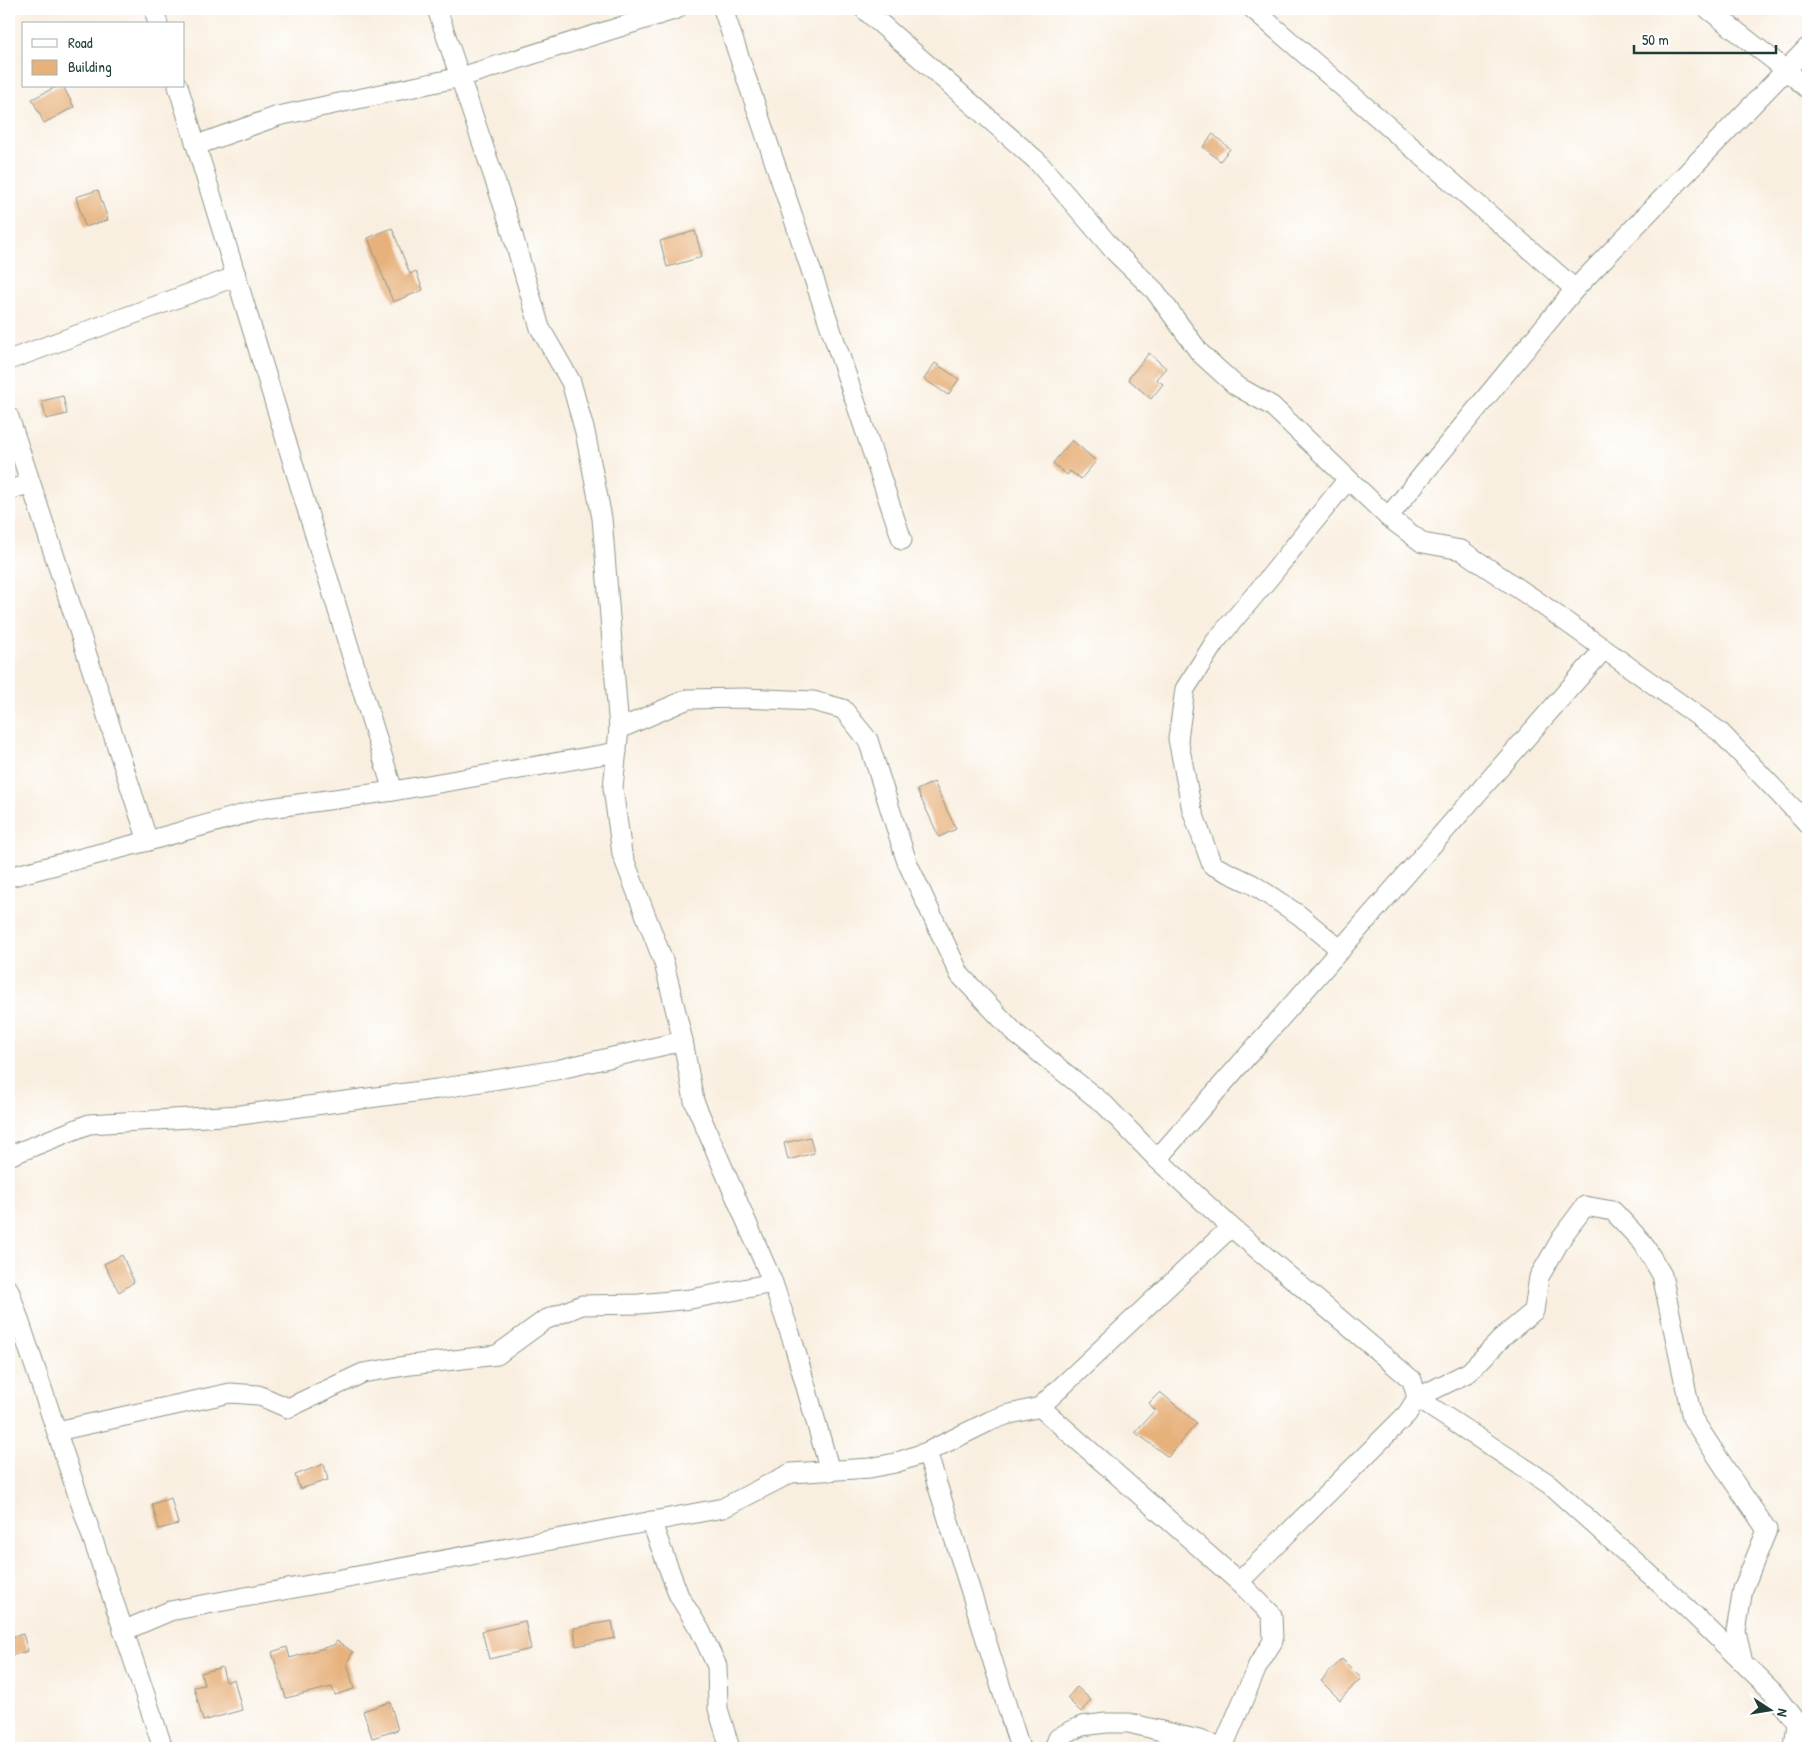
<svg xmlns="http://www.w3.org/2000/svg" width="1817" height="1757" font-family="'Patrick Hand',sans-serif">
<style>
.building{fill:#e7b17c}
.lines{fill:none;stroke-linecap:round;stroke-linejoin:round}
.street-casing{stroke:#8c968a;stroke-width:21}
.street{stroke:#fff;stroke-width:19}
</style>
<rect width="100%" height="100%" fill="#fff"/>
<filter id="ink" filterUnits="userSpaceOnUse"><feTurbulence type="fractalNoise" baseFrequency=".02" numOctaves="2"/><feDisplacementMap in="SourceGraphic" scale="10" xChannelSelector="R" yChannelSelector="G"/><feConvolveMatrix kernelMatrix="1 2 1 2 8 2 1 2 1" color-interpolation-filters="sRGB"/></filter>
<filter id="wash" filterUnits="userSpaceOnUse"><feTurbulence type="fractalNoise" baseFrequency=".0096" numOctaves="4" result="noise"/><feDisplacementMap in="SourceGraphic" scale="20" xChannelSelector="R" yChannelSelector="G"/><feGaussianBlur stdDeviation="1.12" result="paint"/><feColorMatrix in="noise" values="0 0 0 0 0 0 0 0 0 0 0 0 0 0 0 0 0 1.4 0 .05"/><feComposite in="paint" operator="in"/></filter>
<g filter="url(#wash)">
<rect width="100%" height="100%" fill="#f9efe0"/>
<g id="blocks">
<g class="building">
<polygon points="58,86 63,86 74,107 44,123 32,99"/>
<polygon points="1213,134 1230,149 1220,161 1203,147"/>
<polygon points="98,190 108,220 85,227 76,197"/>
<polygon points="392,228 410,274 416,271 423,290 393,302 368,238"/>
<polygon points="695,231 702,257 667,267 660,241"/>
<polygon points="1149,353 1166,368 1156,379 1163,384 1151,399 1128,379"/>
<polygon points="935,363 959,379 948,395 924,379"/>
<polygon points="63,396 67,414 46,419 42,401"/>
<polygon points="1072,440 1096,461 1081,479 1070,471 1067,475 1053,463"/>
<polygon points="934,782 956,829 939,837 917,790"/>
<polygon points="810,1137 814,1153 788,1160 784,1143"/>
<polygon points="122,1255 134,1282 119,1292 104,1264"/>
<polygon points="1160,1392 1197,1423 1168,1457 1135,1432 1155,1410 1149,1403"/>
<polygon points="324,1464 328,1480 300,1489 295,1475"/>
<polygon points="171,1498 178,1524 159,1529 152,1504"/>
<polygon points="525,1621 531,1649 489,1659 482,1631"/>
<polygon points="612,1621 615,1638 576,1646 574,1628"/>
<polygon points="23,1634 28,1651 9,1656 9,1638"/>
<polygon points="337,1641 353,1652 347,1662 354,1689 335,1695 332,1687 286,1698 272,1652 287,1647 290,1658 334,1645"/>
<polygon points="1342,1659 1361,1678 1340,1700 1321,1681"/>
<polygon points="222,1667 226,1682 234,1679 242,1710 203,1721 194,1687 204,1685 201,1673"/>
<polygon points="1077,1687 1091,1700 1081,1712 1067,1698"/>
<polygon points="390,1702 398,1730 372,1738 363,1711"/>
</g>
</g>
</g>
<g filter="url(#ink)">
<use href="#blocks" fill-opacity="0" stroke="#8c968a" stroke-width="1"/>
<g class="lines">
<defs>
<g id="street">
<polyline points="154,9 158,24"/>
<polyline points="437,9 509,222 540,328 571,382 585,432 602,518 619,729 613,788 622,854 664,963 683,1041 694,1101 773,1283 794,1345 830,1471"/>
<polyline points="723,9 902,540"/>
<polyline points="864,9 1037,161 1115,252 1155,291 1200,353 1235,385 1272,406 1388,517 1423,543 1461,550 1537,601 1720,732 1808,824"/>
<polyline points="1253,9 1575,289"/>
<polyline points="1708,9 1786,70 1808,89"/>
<polyline points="178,86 393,791"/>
<polyline points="197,145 278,116 461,77 677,9"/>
<polyline points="9,360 237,276"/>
<polyline points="9,417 148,841"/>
<polyline points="9,490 29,484"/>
<polyline points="1388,517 1575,289 1808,47"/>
<polyline points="619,729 688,699 744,698 813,701 843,709 868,740 907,862 960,975 1016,1034 1105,1105 1157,1159 1231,1227 1412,1380 1417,1398 1407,1414 1239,1582"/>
<polyline points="9,877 148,841 262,809 393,791 617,752"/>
<polyline points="1341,950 1299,915 1252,884 1212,865 1192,810 1178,739 1185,689 1215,642 1269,578 1348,479"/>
<polyline points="9,1156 89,1124 240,1115 437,1089 556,1070 683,1041"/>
<polyline points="1157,1159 1604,649"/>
<polyline points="9,1290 163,1748"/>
<polyline points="1040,1407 1239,1582 1272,1615 1273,1641 1258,1665 1223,1747"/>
<polyline points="57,1431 230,1393 258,1395 288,1408 363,1373 411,1365 497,1355 545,1320 582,1305 639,1304 691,1299 773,1283"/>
<polyline points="927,1452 1020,1748"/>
<polyline points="651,1521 679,1596 700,1630 717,1666 718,1709 730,1748"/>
<polyline points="123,1631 170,1611 723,1508 791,1473 870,1468 895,1463 927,1452 990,1421 1006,1415 1040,1407 1231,1227"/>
<polyline points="1743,1663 1736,1631 1743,1589 1767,1530 1734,1482 1692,1418 1662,1275 1643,1243 1613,1211 1585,1206 1564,1234 1539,1277 1534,1311 1505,1335 1469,1372 1417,1398 1549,1484 1687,1608 1773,1692 1797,1723 1794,1748"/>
<polyline points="1054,1748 1058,1738 1070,1731 1082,1726 1106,1723 1129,1723 1199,1740 1225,1748"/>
</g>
</defs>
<use href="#street" class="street-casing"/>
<use href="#street" class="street"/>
</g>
</g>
<rect width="1817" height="1757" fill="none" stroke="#fff" stroke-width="30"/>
<rect x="22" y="22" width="162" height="65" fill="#ffffff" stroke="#a5b1ae"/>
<rect x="32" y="39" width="25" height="8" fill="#ffffff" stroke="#a5b1ae"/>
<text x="68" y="48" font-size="15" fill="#1f3d34">Road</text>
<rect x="32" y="60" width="25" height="15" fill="#e7b17c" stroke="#a5b1ae"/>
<text x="68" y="72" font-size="15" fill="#1f3d34">Building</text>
<g transform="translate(1770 1710) rotate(102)" stroke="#ffffff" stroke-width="4" paint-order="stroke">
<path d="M0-4L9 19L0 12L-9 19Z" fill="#1f3d34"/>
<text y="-8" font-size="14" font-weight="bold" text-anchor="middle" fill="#1f3d34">N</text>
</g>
<path d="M1634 45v8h142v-8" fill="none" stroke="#1f3d34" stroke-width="2.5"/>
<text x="1642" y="45" font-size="15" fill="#1f3d34" stroke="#ffffff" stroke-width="4" paint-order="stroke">50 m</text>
</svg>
